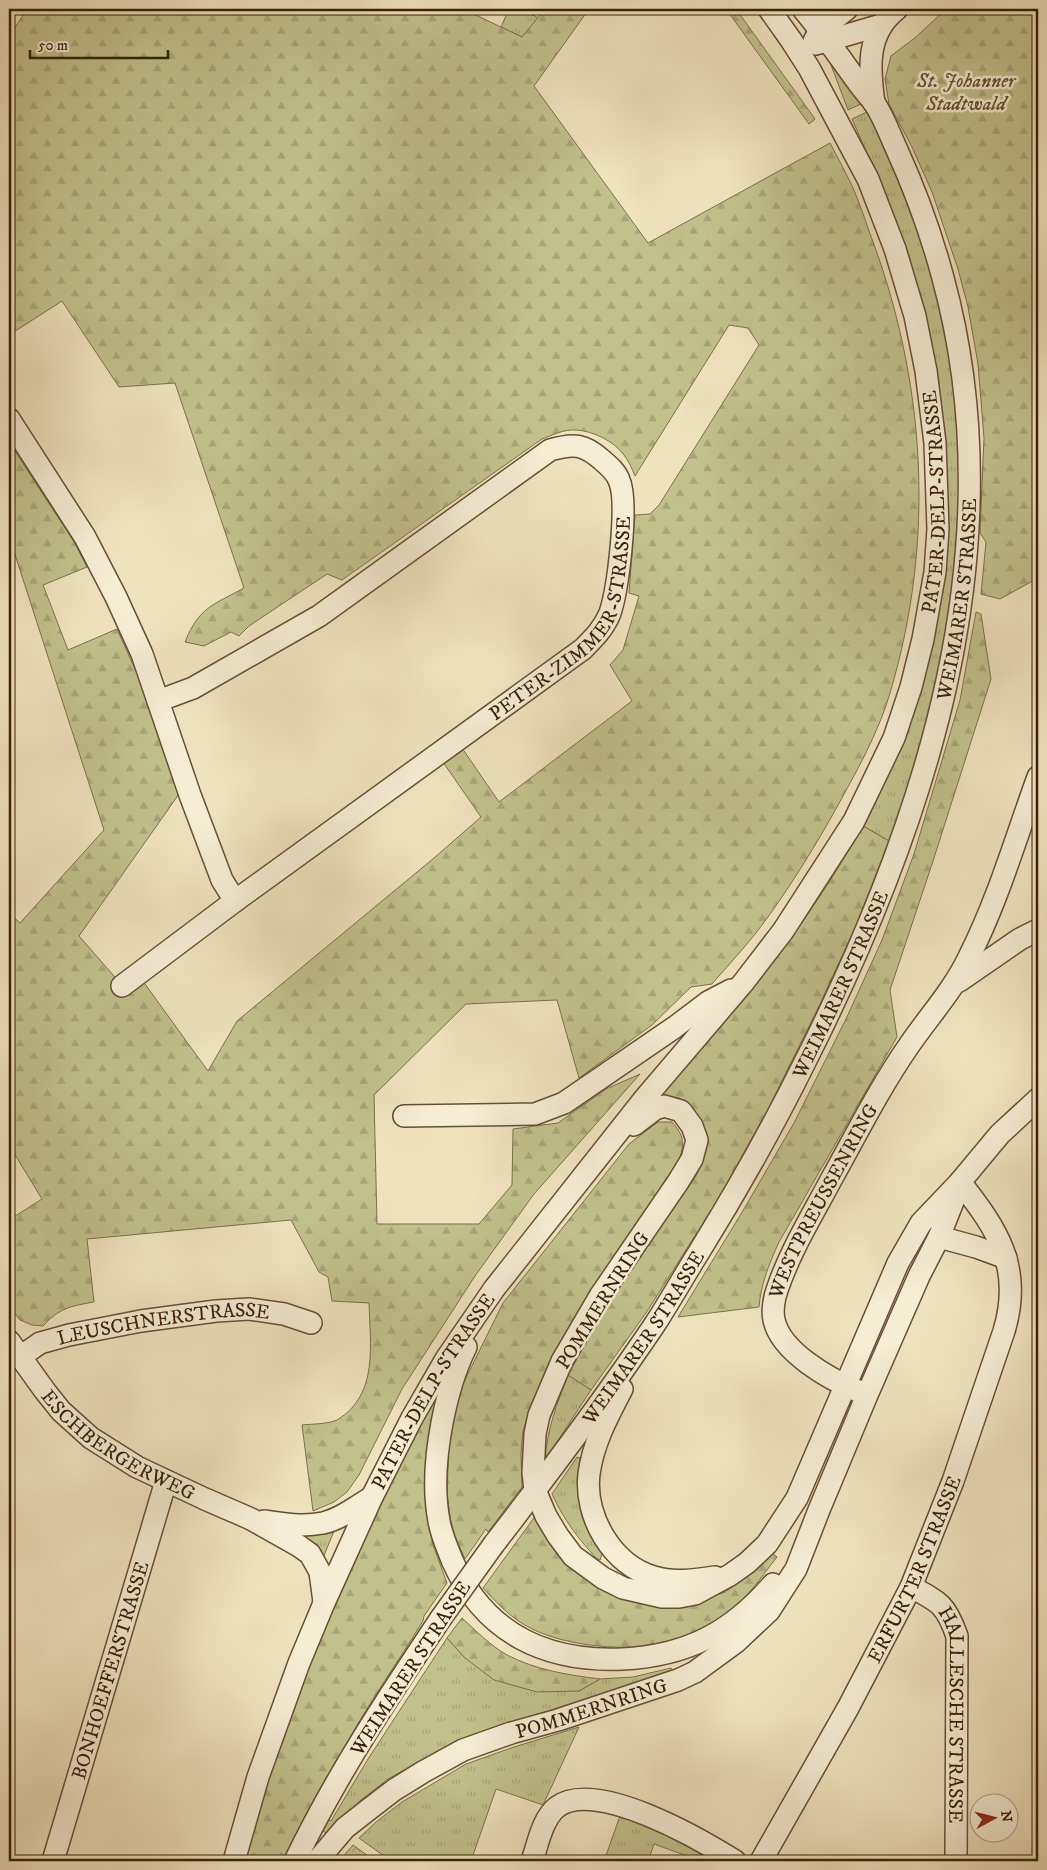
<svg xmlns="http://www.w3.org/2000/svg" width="1047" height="1870" font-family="'IM FELL DW Pica',serif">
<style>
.grass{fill:url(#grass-tufts);stroke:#7d704a}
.forest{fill:url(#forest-firs);stroke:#7d704a}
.park{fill:url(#park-crowns);stroke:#7d704a}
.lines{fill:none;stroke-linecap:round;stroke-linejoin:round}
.minor-casing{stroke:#665034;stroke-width:24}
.minor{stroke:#f5edd4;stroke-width:21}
.minor-bridge-casing{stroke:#665034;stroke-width:24;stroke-linecap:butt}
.minor-bridge{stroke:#f5edd4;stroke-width:21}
.labels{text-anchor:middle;stroke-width:5;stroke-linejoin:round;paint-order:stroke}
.park-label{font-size:20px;font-style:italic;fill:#62502f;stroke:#f5edd4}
.street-label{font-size:20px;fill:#391f07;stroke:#f5edd4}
</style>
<defs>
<pattern id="grass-tufts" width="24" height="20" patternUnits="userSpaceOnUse" patternTransform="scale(1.25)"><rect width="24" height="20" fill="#c1c18c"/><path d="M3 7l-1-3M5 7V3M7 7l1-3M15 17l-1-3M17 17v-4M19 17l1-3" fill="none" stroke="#a7a577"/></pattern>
<pattern id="forest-firs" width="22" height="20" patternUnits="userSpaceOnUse" patternTransform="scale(1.25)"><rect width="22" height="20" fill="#c1c18c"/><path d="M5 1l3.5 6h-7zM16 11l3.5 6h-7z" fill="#a7a577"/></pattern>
<pattern id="park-crowns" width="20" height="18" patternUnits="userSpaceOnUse" patternTransform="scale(1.25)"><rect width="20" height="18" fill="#c1c18c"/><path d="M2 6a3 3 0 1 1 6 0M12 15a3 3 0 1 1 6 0" fill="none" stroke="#a7a577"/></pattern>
</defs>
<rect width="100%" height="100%" fill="#efe3bd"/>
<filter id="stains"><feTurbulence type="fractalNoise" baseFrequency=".004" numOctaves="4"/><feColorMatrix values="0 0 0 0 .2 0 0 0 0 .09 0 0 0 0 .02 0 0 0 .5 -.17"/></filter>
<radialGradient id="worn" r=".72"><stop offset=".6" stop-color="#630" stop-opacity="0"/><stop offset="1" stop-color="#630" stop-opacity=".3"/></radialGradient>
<g class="grass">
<polygon points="509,9 520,9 539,18 522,37 501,27"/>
<polygon points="828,57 863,103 848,110"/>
<path d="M 867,112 C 889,153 911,200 924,244 C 943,308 955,374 959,441 C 965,539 947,653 920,748 C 911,779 899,810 889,841 L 863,826 L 943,574 L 904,247 L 889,204 L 852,119 Z"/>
<path d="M 568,1375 L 591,1390 L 545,1460 C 547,1429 557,1404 568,1375 Z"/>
<path d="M 577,1457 L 580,1458 C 576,1495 580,1524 602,1554 L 600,1560 L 596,1558 C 577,1537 564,1520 552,1494 Z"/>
<polygon points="336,1526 323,1558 298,1533"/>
<polygon points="447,1638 465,1658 579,1691 600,1679 633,1677 671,1668 673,1671 656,1678 509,1723 458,1740 388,1779 361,1800 326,1833 321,1830 327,1819 331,1821 368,1759"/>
<polygon points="579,1727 543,1805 496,1789 471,1861 391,1861 359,1838 376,1822 402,1802 466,1764 514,1747"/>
<polygon points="620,1816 659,1829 707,1856 705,1861 686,1861 687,1856 654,1844 648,1861 604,1861"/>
</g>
<g class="forest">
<path d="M 27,9 L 463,9 L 522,37 L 545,9 L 589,9 L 534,86 L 648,243 L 830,143 C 838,158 846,173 853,188 C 859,202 864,216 869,231 C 926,380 936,539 890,693 C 881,724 865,756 849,785 C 825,830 798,875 768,917 C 751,941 731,962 712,984 L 691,987 L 652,1025 L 579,1078 L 557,1000 L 466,1004 L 374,1095 L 377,1224 L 479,1224 L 512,1185 L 513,1129 L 558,1123 L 606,1089 L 640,1074 L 534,1194 L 475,1276 L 402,1389 L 359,1475 L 347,1492 L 334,1502 L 313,1511 L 302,1425 C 312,1424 328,1424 337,1420 C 379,1395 370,1344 369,1303 L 332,1301 L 328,1277 L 319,1272 L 291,1220 L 87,1239 L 94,1302 C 71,1306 59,1308 43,1326 L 32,1325 L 20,1320 L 9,1306 L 9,1220 L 42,1199 L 9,1145 L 9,913 L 20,923 L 104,830 L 9,536 L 9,442 L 74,542 L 87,567 L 43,585 L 68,650 L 117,629 L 144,689 L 179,794 L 79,936 L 127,991 L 142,980 L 208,1071 L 237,1021 L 434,858 L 481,817 L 443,762 L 462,748 L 499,802 L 632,701 L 610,665 L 623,650 L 639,596 L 629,593 L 635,515 L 650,514 L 659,505 L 759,345 L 748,328 L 729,325 L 635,476 C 632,469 629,461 624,455 C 614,441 593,431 576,430 C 564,429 553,435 542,439 L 342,580 L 327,574 L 249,626 L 239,636 L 231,632 L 204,646 L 185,642 C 199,607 213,605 244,588 L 175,383 L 119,387 L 62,301 L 9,335 L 9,37 Z"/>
<polygon points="726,9 736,9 815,119 809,124"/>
<path d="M 946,9 L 1038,9 L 1038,194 C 1033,211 1032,228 1038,245 L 1038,578 L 1000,599 L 981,594 L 986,542 L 980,533 L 984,438 L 978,364 L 968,307 L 958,269 L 932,192 L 912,147 L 889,104 L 885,79 L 891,56 L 916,37 Z"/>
<path d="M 976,612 L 981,614 L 991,679 L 933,861 L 890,990 L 897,1037 L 779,1242 C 769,1264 761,1284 759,1307 L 678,1317 L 741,1214 L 794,1123 L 846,1019 L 882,940 L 914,854 L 960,700 Z"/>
<path d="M 863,826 L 889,841 L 855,928 L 819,1006 L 768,1109 L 717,1201 L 646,1313 L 591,1390 L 568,1375 L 608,1304 L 696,1176 C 701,1165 709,1150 707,1138 C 705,1123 693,1104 679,1098 C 673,1096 665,1097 659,1096 C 689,1062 721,1028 749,993 C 792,940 830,884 863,826 Z"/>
<path d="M 658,1122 L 672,1122 C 684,1136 685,1142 679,1160 L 590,1291 L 553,1354 L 530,1409 L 523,1431 L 521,1453 L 522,1487 L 488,1532 L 486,1529 L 465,1559 L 455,1536 L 450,1518 L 447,1493 L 449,1440 L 457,1396 L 503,1303 L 629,1144 Z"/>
<path d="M 440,1388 L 426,1494 L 428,1522 L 433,1545 L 447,1583 L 424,1616 L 423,1621 C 397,1663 369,1703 345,1746 C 322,1783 302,1822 283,1861 L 245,1861 L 268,1780 L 309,1666 L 387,1480 Z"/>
<path d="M 536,1515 L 584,1577 L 620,1598 L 661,1606 L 697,1602 L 725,1592 L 747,1577 L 772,1553 L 777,1557 C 759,1580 742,1606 717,1621 C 710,1626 702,1631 694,1635 C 649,1655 565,1650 523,1624 C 508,1615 495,1601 483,1588 Z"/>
<path d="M 462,1618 C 475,1630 491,1646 507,1655 C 536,1670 568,1675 600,1679 L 579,1691 L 537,1692 L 494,1680 L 465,1658 L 447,1638 Z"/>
</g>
<polygon class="park" points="353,1845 375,1861 339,1861"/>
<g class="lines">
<defs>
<g id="minor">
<polyline points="814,41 820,30 847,9"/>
<polyline points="816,44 881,25"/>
<path d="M 874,103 C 869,68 866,33 897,9"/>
<polyline points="9,419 85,537 116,597 142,654 190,795 222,880 235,901"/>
<polyline points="959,981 1020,939 1038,930"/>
<path id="s1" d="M 122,986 L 235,901 L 583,649 C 594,638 604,628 610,613 C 618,589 629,502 619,480 C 616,472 609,466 602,460 C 584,444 574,443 550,450 L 319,616 L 193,688 L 158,701"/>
<polyline points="404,1116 535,1114 564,1103 675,1027 708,1002 731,990"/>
<polyline points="634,1125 655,1109 664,1106 681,1111 692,1126 697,1140 692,1159 678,1182 600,1296 562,1361 539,1415 535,1434 533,1472 535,1490 546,1516 558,1536 573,1556 603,1578 623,1588 662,1597 679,1597 695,1594 730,1575 747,1563 767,1544 797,1498 898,1263 921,1223 960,1182 1000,1134 1038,1099"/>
<polyline points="939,1237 976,1247 1006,1258"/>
<path id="s2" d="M 9,1341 L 45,1391 L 61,1411 L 91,1438 L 137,1467 L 205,1499 L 251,1519 L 299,1546 L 310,1554 L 320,1572 L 324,1602"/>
<path d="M 466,1347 C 454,1371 447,1397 442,1423 C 436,1454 433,1489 439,1521 C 441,1534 447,1547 452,1560 C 484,1633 545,1662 622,1659 C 686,1656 731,1633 773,1584"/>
<path id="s3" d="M 20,1357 L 40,1343 L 69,1335 L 141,1321 L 216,1311 L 249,1309 L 284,1314 L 311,1323"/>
<path d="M 622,1389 C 608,1416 593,1443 589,1474 C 584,1516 612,1565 654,1577 C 673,1583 695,1580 715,1577"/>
<path id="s4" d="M 858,1391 C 829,1379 781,1352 774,1320 C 772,1311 774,1298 777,1290 C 790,1251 813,1214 832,1178 C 857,1133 880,1087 910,1044 C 930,1015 954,989 969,957 C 998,900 1016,837 1038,777"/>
<path d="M 264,1521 C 284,1524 303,1527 323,1523 C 341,1519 357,1506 372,1497"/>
<path id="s5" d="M 494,1544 C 549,1473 604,1400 655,1324 C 670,1301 684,1276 699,1252 C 738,1189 774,1125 807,1058 C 927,819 1016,546 943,278 C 931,233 916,192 897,150 C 890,135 884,118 875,104 C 870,97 864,91 859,84 C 841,59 823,33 803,9"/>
<path id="s6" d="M 911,1587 C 940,1602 946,1605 957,1636 L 956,1861"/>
<path id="s7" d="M 53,1861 L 166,1481"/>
<path id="s8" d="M 234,1861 L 258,1777 L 299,1663 L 324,1603 L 372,1497 L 412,1418 L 446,1359 L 494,1289 L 645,1098 L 743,983 L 783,931 L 854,821 L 894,738 L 911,687 L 923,639 L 935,572 L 938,529 L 935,443 L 926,371 L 915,316 L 895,249 L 868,179 L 809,68 L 791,40 L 769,9"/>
<path d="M 295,1861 C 336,1776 388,1697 441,1618"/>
<path id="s9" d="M 317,1861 L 345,1828 L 368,1810 L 394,1790 L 423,1772 L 463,1750 L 511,1733 L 558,1720 L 678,1680 L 695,1672 L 736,1642 L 769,1611 L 796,1569 L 819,1510 L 867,1395 L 919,1276 L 939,1237 L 958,1189"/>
<path d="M 532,1861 C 538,1844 542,1819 557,1807 C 595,1778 700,1839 735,1861"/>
<path id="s10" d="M 761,1861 L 848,1708 L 911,1587 L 953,1481 L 1004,1331 C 1023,1268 998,1230 960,1182"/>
</g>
</defs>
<use href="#minor" class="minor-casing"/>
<use href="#minor" class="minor"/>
<defs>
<polyline id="minor-bridge" points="441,1618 494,1544"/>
</defs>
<use href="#minor-bridge" class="minor-bridge-casing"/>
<use href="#minor-bridge" class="minor-bridge"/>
</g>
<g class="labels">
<g class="park-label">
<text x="966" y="87">St. Johanner<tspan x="966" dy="23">Stadtwald</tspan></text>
</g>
<g class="street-label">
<text dy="7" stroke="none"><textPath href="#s8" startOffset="1556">PATER-DELP-STRASSE</textPath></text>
<text dy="7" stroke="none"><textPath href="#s5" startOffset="1065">WEIMARER STRASSE</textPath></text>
<text dy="7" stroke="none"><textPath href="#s1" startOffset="586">PETER-ZIMMER-STRASSE</textPath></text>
<text dy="7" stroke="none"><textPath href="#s5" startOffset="660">WEIMARER STRASSE</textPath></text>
<text dy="7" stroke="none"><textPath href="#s4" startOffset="244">WESTPREUSSENRING</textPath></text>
<text transform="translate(602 1300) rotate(-58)" y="7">POMMERNRING</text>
<text dy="7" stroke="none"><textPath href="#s3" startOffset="150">LEUSCHNERSTRASSE</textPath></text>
<text dy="7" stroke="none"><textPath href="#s5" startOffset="255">WEIMARER STRASSE</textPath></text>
<text dy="7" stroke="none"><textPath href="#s8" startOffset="512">PATER-DELP-STRASSE</textPath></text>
<text dy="7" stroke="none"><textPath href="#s2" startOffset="154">ESCHBERGERWEG</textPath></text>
<text dy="7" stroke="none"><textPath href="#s10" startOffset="330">ERFURTER STRASSE</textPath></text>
<text transform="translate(410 1668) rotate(-57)" y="7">WEIMARER STRASSE</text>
<text dy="7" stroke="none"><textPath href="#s7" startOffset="199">BONHOEFFERSTRASSE</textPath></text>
<text dy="7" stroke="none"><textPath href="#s9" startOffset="320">POMMERNRING</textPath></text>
<text dy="7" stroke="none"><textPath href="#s6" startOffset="148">HALLESCHE STRASSE</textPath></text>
</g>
</g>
<rect width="1047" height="1870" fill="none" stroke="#efe3bd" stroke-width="30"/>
<rect x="10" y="10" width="1027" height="1850" fill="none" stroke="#391f07" stroke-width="2.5"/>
<rect x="15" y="15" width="1017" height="1840" fill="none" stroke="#391f07"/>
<g transform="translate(994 1818) rotate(83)"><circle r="24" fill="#f5edd4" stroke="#aa9b82"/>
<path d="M0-4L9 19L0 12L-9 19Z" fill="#8f2418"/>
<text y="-8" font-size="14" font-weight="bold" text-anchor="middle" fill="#391f07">N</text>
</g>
<path d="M30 50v8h138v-8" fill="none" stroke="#391f07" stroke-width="2.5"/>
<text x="38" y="50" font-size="15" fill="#391f07" stroke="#f5edd4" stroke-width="4" paint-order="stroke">50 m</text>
<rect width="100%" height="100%" filter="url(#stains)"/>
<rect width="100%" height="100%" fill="url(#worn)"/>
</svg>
